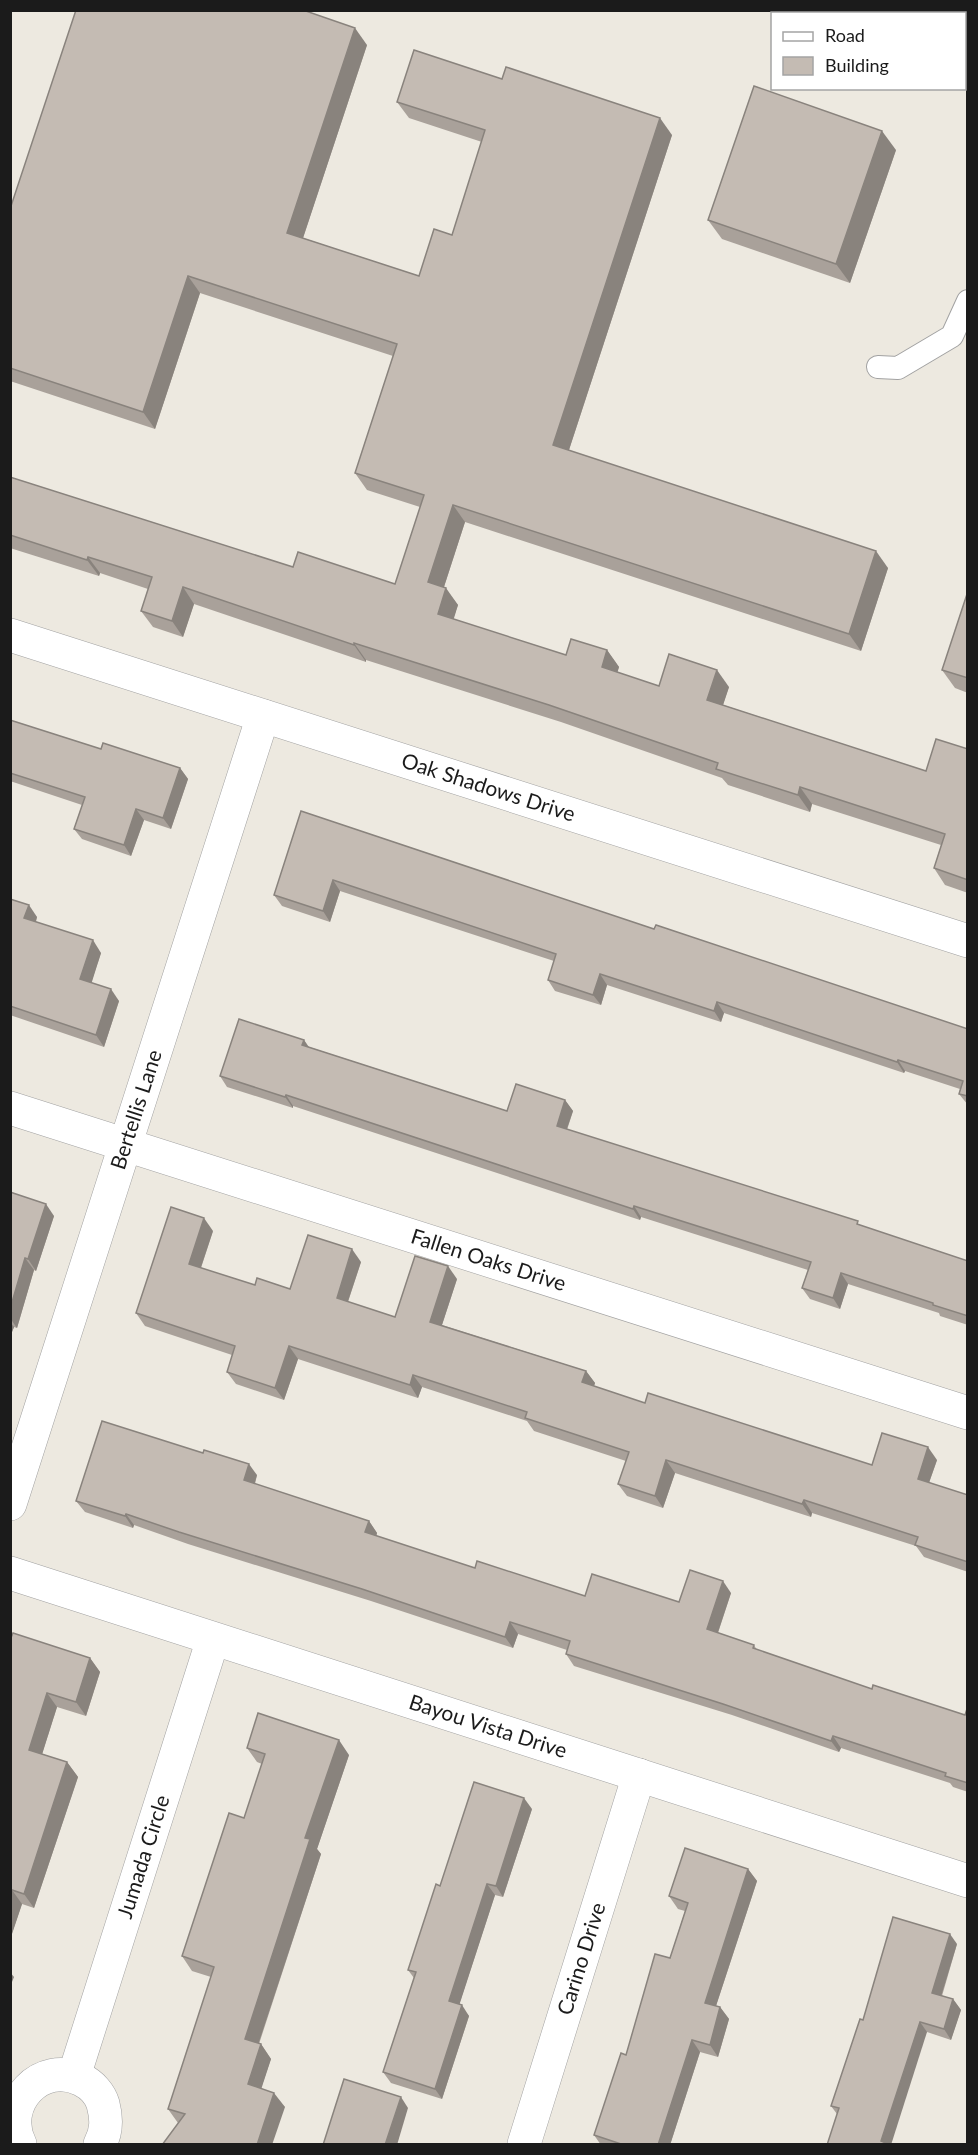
<svg xmlns="http://www.w3.org/2000/svg" width="978" height="2155" font-family="Lato,sans-serif">
<style>
.lines{fill:none;stroke-linecap:round;stroke-linejoin:round}
.service-casing{stroke:#a2a2a2;stroke-width:24}
.minor-casing{stroke:#a2a2a2;stroke-width:34}
.service{stroke:#fff;stroke-width:22}
.minor{stroke:#fff;stroke-width:33}
.wall{fill:#a9a19a}
.shaded-wall{fill:#89837d}
.building{fill:#c4bbb3;stroke:#89837d;stroke-width:1.5}
.labels{text-anchor:middle;stroke-width:4.5;stroke-linejoin:round;paint-order:stroke}
.street-label{font-size:21px;fill:#1b1b1b;stroke:#fff}
</style>
<rect width="100%" height="100%" fill="#ede9e0"/>
<g class="lines">
<defs>
<polyline id="service" points="878,367 898,368 952,336 968,301"/>
<g id="minor">
<polyline points="847,10 857,14"/>
<polyline points="964,48 968,49"/>
<path id="s1" d="M 10,635 L 968,941"/>
<path id="s2" d="M 10,1108 L 968,1413"/>
<path id="s3" d="M 10,1504 L 263,716"/>
<path id="s4" d="M 10,1573 L 968,1881"/>
<path id="s5" d="M 74,2076 L 213,1639"/>
<path d="M 20,2144 C 0,2104 41,2059 82,2080 C 92,2085 100,2094 103,2104 C 107,2119 107,2131 100,2144"/>
<path id="s6" d="M 524,2144 L 639,1775"/>
</g>
</defs>
<use href="#service" class="service-casing"/>
<use href="#minor" class="minor-casing"/>
<use href="#service" class="service"/>
<use href="#minor" class="minor"/>
</g>
<g class="wall">
<polygon points="367,45 303,238 419,276 452,235 482,142 409,118 397,102 672,135 569,450 888,568 861,651 465,522 444,587 458,605 453,619 566,655 607,650 619,667 617,672 659,686 729,687 723,705 926,771 968,749 968,893 945,885 934,868 941,845 812,804 810,812 728,785 722,778 561,722 366,660 366,662 194,604 183,637 153,627 141,611 148,589 100,573 99,576 10,548 10,477 293,567 395,584 420,507 367,490 355,473 393,356 200,293 155,429 10,381 10,209"/>
<polygon points="896,150 850,283 722,239 708,220"/>
<polygon points="968,591 968,693 955,688 942,670"/>
<polygon points="10,720 101,749 180,768 188,779 171,829 144,820 131,856 82,839 74,829 82,805 10,781"/>
<polygon points="301,811 654,929 968,1029 968,1105 959,1094 960,1089 905,1071 904,1073 724,1013 721,1022 607,985 601,1005 555,991 548,980 554,961 340,891 330,922 282,906 274,895"/>
<polygon points="10,899 37,917 36,922 101,953 91,983 119,1001 104,1047 10,1015"/>
<polygon points="304,1040 309,1047 507,1111 565,1100 573,1111 567,1130 968,1261 968,1325 940,1316 939,1313 848,1284 840,1309 810,1299 802,1288 808,1270 641,1217 640,1220 293,1106 293,1108 227,1087 220,1076"/>
<polygon points="10,1192 54,1216 36,1271 34,1270 17,1328 14,1327 10,1337"/>
<polygon points="213,1231 201,1268 255,1285 290,1289 361,1262 348,1302 395,1317 457,1279 442,1325 586,1371 595,1383 594,1386 645,1403 872,1465 937,1460 929,1483 968,1495 968,1572 924,1557 916,1546 812,1513 811,1517 675,1473 663,1508 627,1496 618,1484 626,1461 534,1431 527,1421 422,1387 418,1398 298,1359 284,1400 236,1384 227,1372 232,1355 145,1326 136,1313"/>
<polygon points="257,1475 255,1484 369,1521 377,1533 376,1536 475,1568 585,1596 679,1602 731,1593 718,1633 754,1645 757,1650 872,1689 965,1715 968,1710 968,1792 953,1787 950,1783 841,1748 839,1752 732,1715 574,1666 566,1654 567,1650 518,1634 513,1648 371,1601 188,1544 134,1525 133,1528 85,1512 76,1501"/>
<polygon points="10,1640 90,1658 100,1672 86,1716 57,1707 42,1754 67,1762 78,1777 34,1908 22,1904 10,1939"/>
<polygon points="247,1748 349,1755 317,1849 321,1854 259,2044 261,2044 271,2059 261,2088 285,2107 178,2123 168,2109 211,1977 192,1971 182,1956 244,1818 262,1764 257,1762"/>
<polygon points="532,1809 503,1897 495,1895 459,2005 469,2016 442,2099 391,2083 383,2072 414,1978 408,1970 440,1886"/>
<polygon points="748,1869 757,1881 716,2006 720,2007 729,2019 718,2057 700,2052 670,2145 601,2145 594,2135 626,2055 670,1958 685,1911 678,1909 669,1896"/>
<polygon points="957,1944 942,1996 953,1999 961,2010 951,2040 927,2032 837,2114 831,2106 863,2020"/>
</g>
<g class="shaded-wall">
<polygon points="355,28 367,45 299,250 287,233"/>
<polygon points="660,118 672,135 565,462 553,445"/>
<polygon points="882,131 896,150 850,283 836,264"/>
<polygon points="188,276 200,293 155,429 143,412"/>
<polygon points="453,505 465,522 440,599 428,582"/>
<polygon points="876,551 888,568 861,651 849,634"/>
<polygon points="88,557 100,573 99,576 87,560"/>
<polygon points="183,587 194,604 183,637 172,621"/>
<polygon points="446,588 458,605 450,631 438,614"/>
<polygon points="354,643 366,660 366,662 354,645"/>
<polygon points="607,650 619,667 614,684 602,667"/>
<polygon points="717,670 729,687 719,717 707,700"/>
<polygon points="180,768 188,779 171,829 163,818"/>
<polygon points="800,787 812,804 810,812 798,795"/>
<polygon points="136,809 144,820 131,856 124,845"/>
<polygon points="333,880 340,891 330,922 323,911"/>
<polygon points="29,905 37,917 33,930 24,918"/>
<polygon points="93,940 101,953 89,991 80,979"/>
<polygon points="600,974 607,985 601,1005 593,995"/>
<polygon points="111,989 119,1001 104,1047 96,1035"/>
<polygon points="717,1002 724,1013 721,1022 714,1011"/>
<polygon points="304,1040 311,1051 302,1045"/>
<polygon points="898,1060 905,1071 904,1073 897,1062"/>
<polygon points="286,1095 293,1106 293,1108 285,1097"/>
<polygon points="565,1100 573,1111 564,1137 557,1126"/>
<polygon points="46,1204 54,1216 36,1271 28,1259"/>
<polygon points="634,1206 641,1217 640,1220 633,1209"/>
<polygon points="204,1218 213,1231 198,1276 189,1264"/>
<polygon points="352,1249 361,1262 345,1310 337,1298"/>
<polygon points="25,1258 34,1270 17,1328 10,1318 10,1309"/>
<polygon points="448,1266 457,1279 439,1334 430,1322"/>
<polygon points="841,1273 848,1284 840,1309 833,1298"/>
<polygon points="10,1322 14,1327 10,1337"/>
<polygon points="289,1346 298,1359 284,1400 275,1388"/>
<polygon points="586,1371 595,1383 591,1395 582,1382"/>
<polygon points="413,1375 422,1387 418,1398 410,1385"/>
<polygon points="928,1447 937,1460 926,1491 918,1479"/>
<polygon points="666,1460 675,1473 663,1508 655,1496"/>
<polygon points="249,1464 257,1475 252,1492 244,1480"/>
<polygon points="804,1500 812,1513 811,1517 802,1504"/>
<polygon points="126,1514 134,1525 133,1528 125,1516"/>
<polygon points="369,1521 377,1533 374,1544 365,1532"/>
<polygon points="723,1581 731,1593 715,1641 707,1629"/>
<polygon points="510,1622 518,1634 513,1648 505,1637"/>
<polygon points="90,1658 100,1672 86,1716 76,1702"/>
<polygon points="47,1693 57,1707 39,1764 29,1750"/>
<polygon points="833,1736 841,1748 839,1752 831,1741"/>
<polygon points="339,1740 349,1755 317,1849 321,1854 255,2054 245,2039 305,1838"/>
<polygon points="67,1762 78,1777 34,1908 24,1894"/>
<polygon points="524,1798 532,1809 503,1897 496,1886"/>
<polygon points="748,1869 757,1881 713,2015 705,2003"/>
<polygon points="487,1884 495,1895 457,2012 449,2001"/>
<polygon points="12,1890 22,1904 10,1940 10,1893"/>
<polygon points="950,1934 957,1944 939,2003 932,1993"/>
<polygon points="10,1972 14,1977 10,1987"/>
<polygon points="953,1999 961,2010 951,2040 944,2029"/>
<polygon points="462,2005 469,2016 442,2099 435,2089"/>
<polygon points="720,2007 729,2019 718,2057 710,2045"/>
<polygon points="920,2022 927,2032 891,2145 883,2145 881,2141"/>
<polygon points="692,2040 700,2052 670,2145 658,2145"/>
<polygon points="261,2044 271,2059 258,2099 248,2084"/>
<polygon points="274,2093 285,2107 272,2145 257,2145"/>
<polygon points="401,2097 408,2108 397,2145 385,2145"/>
</g>
<g class="building">
<polygon points="76,10 303,10 355,28 287,233 419,276 434,229 452,235 485,130 397,102 414,50 502,79 506,67 660,118 553,445 876,551 849,634 453,505 428,582 446,588 438,614 566,655 571,639 607,650 602,667 659,686 669,654 717,670 707,700 926,771 936,739 968,749 968,880 934,868 945,834 800,787 798,795 716,769 718,763 549,705 354,643 354,645 183,587 172,621 141,611 152,577 88,557 87,560 10,535 10,477 293,567 298,552 395,584 424,495 355,473 397,344 188,276 143,412 10,368 10,209"/>
<polygon points="754,86 882,131 836,264 708,220"/>
<polygon points="968,591 968,678 942,670"/>
<polygon points="10,720 101,749 103,743 180,768 163,818 136,809 124,845 74,829 85,797 10,773"/>
<polygon points="301,811 654,929 656,925 968,1029 968,1096 959,1094 963,1081 898,1060 897,1062 717,1002 714,1011 600,974 593,995 548,980 556,954 333,880 323,911 274,895"/>
<polygon points="10,899 29,905 24,918 93,940 80,979 111,989 96,1035 10,1006"/>
<polygon points="239,1019 304,1040 302,1045 507,1111 516,1084 565,1100 557,1126 858,1221 857,1224 968,1261 968,1316 933,1305 933,1303 841,1273 833,1298 802,1288 811,1262 634,1206 633,1209 286,1095 285,1097 220,1076"/>
<polygon points="10,1192 46,1204 28,1259 25,1258 10,1309"/>
<polygon points="171,1207 204,1218 189,1264 255,1285 257,1278 290,1289 308,1235 352,1249 337,1298 395,1317 415,1256 448,1266 430,1322 586,1371 582,1382 645,1403 648,1393 872,1465 882,1433 928,1447 918,1479 968,1495 968,1562 915,1545 918,1537 804,1500 802,1504 666,1460 655,1496 618,1484 629,1452 525,1418 527,1412 413,1375 410,1385 289,1346 275,1388 227,1372 235,1346 136,1313"/>
<polygon points="102,1421 203,1453 204,1450 249,1464 244,1480 369,1521 365,1532 475,1568 477,1561 585,1596 592,1574 679,1602 690,1570 723,1581 707,1629 754,1645 753,1648 872,1689 873,1685 965,1715 967,1709 968,1710 968,1783 945,1776 946,1773 833,1736 831,1741 723,1704 566,1654 570,1641 510,1622 505,1637 362,1589 179,1532 126,1514 125,1516 76,1501"/>
<polygon points="13,1633 90,1658 76,1702 47,1693 29,1750 67,1762 24,1894 12,1890 10,1893 10,1640"/>
<polygon points="258,1713 339,1740 305,1838 310,1839 245,2039 261,2044 248,2084 274,2093 257,2145 162,2145 185,2114 168,2109 214,1967 182,1956 229,1813 244,1818 265,1754 247,1748"/>
<polygon points="474,1782 524,1798 496,1886 487,1884 449,2001 462,2005 435,2089 383,2072 416,1972 408,1970 436,1884 440,1886"/>
<polygon points="685,1848 748,1869 705,2003 720,2007 710,2045 692,2040 658,2145 624,2145 594,2135 621,2053 626,2055 655,1954 670,1958 688,1903 669,1896"/>
<polygon points="893,1917 950,1934 932,1993 953,1999 944,2029 920,2022 881,2141 886,2143 886,2145 827,2145 839,2108 831,2106 860,2019 863,2020"/>
<polygon points="344,2079 401,2097 385,2145 323,2145"/>
</g>
<g class="labels">
<g class="street-label">
<text dy="7" stroke="none"><textPath href="#s1" startOffset="502">Oak Shadows Drive</textPath></text>
<text dy="7" stroke="none"><textPath href="#s3" startOffset="414">Bertellis Lane</textPath></text>
<text dy="7" stroke="none"><textPath href="#s2" startOffset="502">Fallen Oaks Drive</textPath></text>
<text dy="7" stroke="none"><textPath href="#s4" startOffset="502">Bayou Vista Drive</textPath></text>
<text dy="7" stroke="none"><textPath href="#s5" startOffset="230">Jumada Circle</textPath></text>
<text dy="7" stroke="none"><textPath href="#s6" startOffset="194">Carino Drive</textPath></text>
</g>
</g>
<rect width="978" height="2155" fill="none" stroke="#1b1b1b" stroke-width="24"/>
<rect x="771" y="12" width="195" height="78" fill="#ffffff" stroke="#a4a4a4" stroke-width="1.5"/>
<rect x="783" y="32" width="30" height="9" fill="#ffffff" stroke="#a4a4a4" stroke-width="1.5"/>
<text x="825" y="42" font-size="18" fill="#1b1b1b">Road</text>
<rect x="783" y="57" width="30" height="18" fill="#c4bbb3" stroke="#a4a4a4" stroke-width="1.5"/>
<text x="825" y="72" font-size="18" fill="#1b1b1b">Building</text>
</svg>
